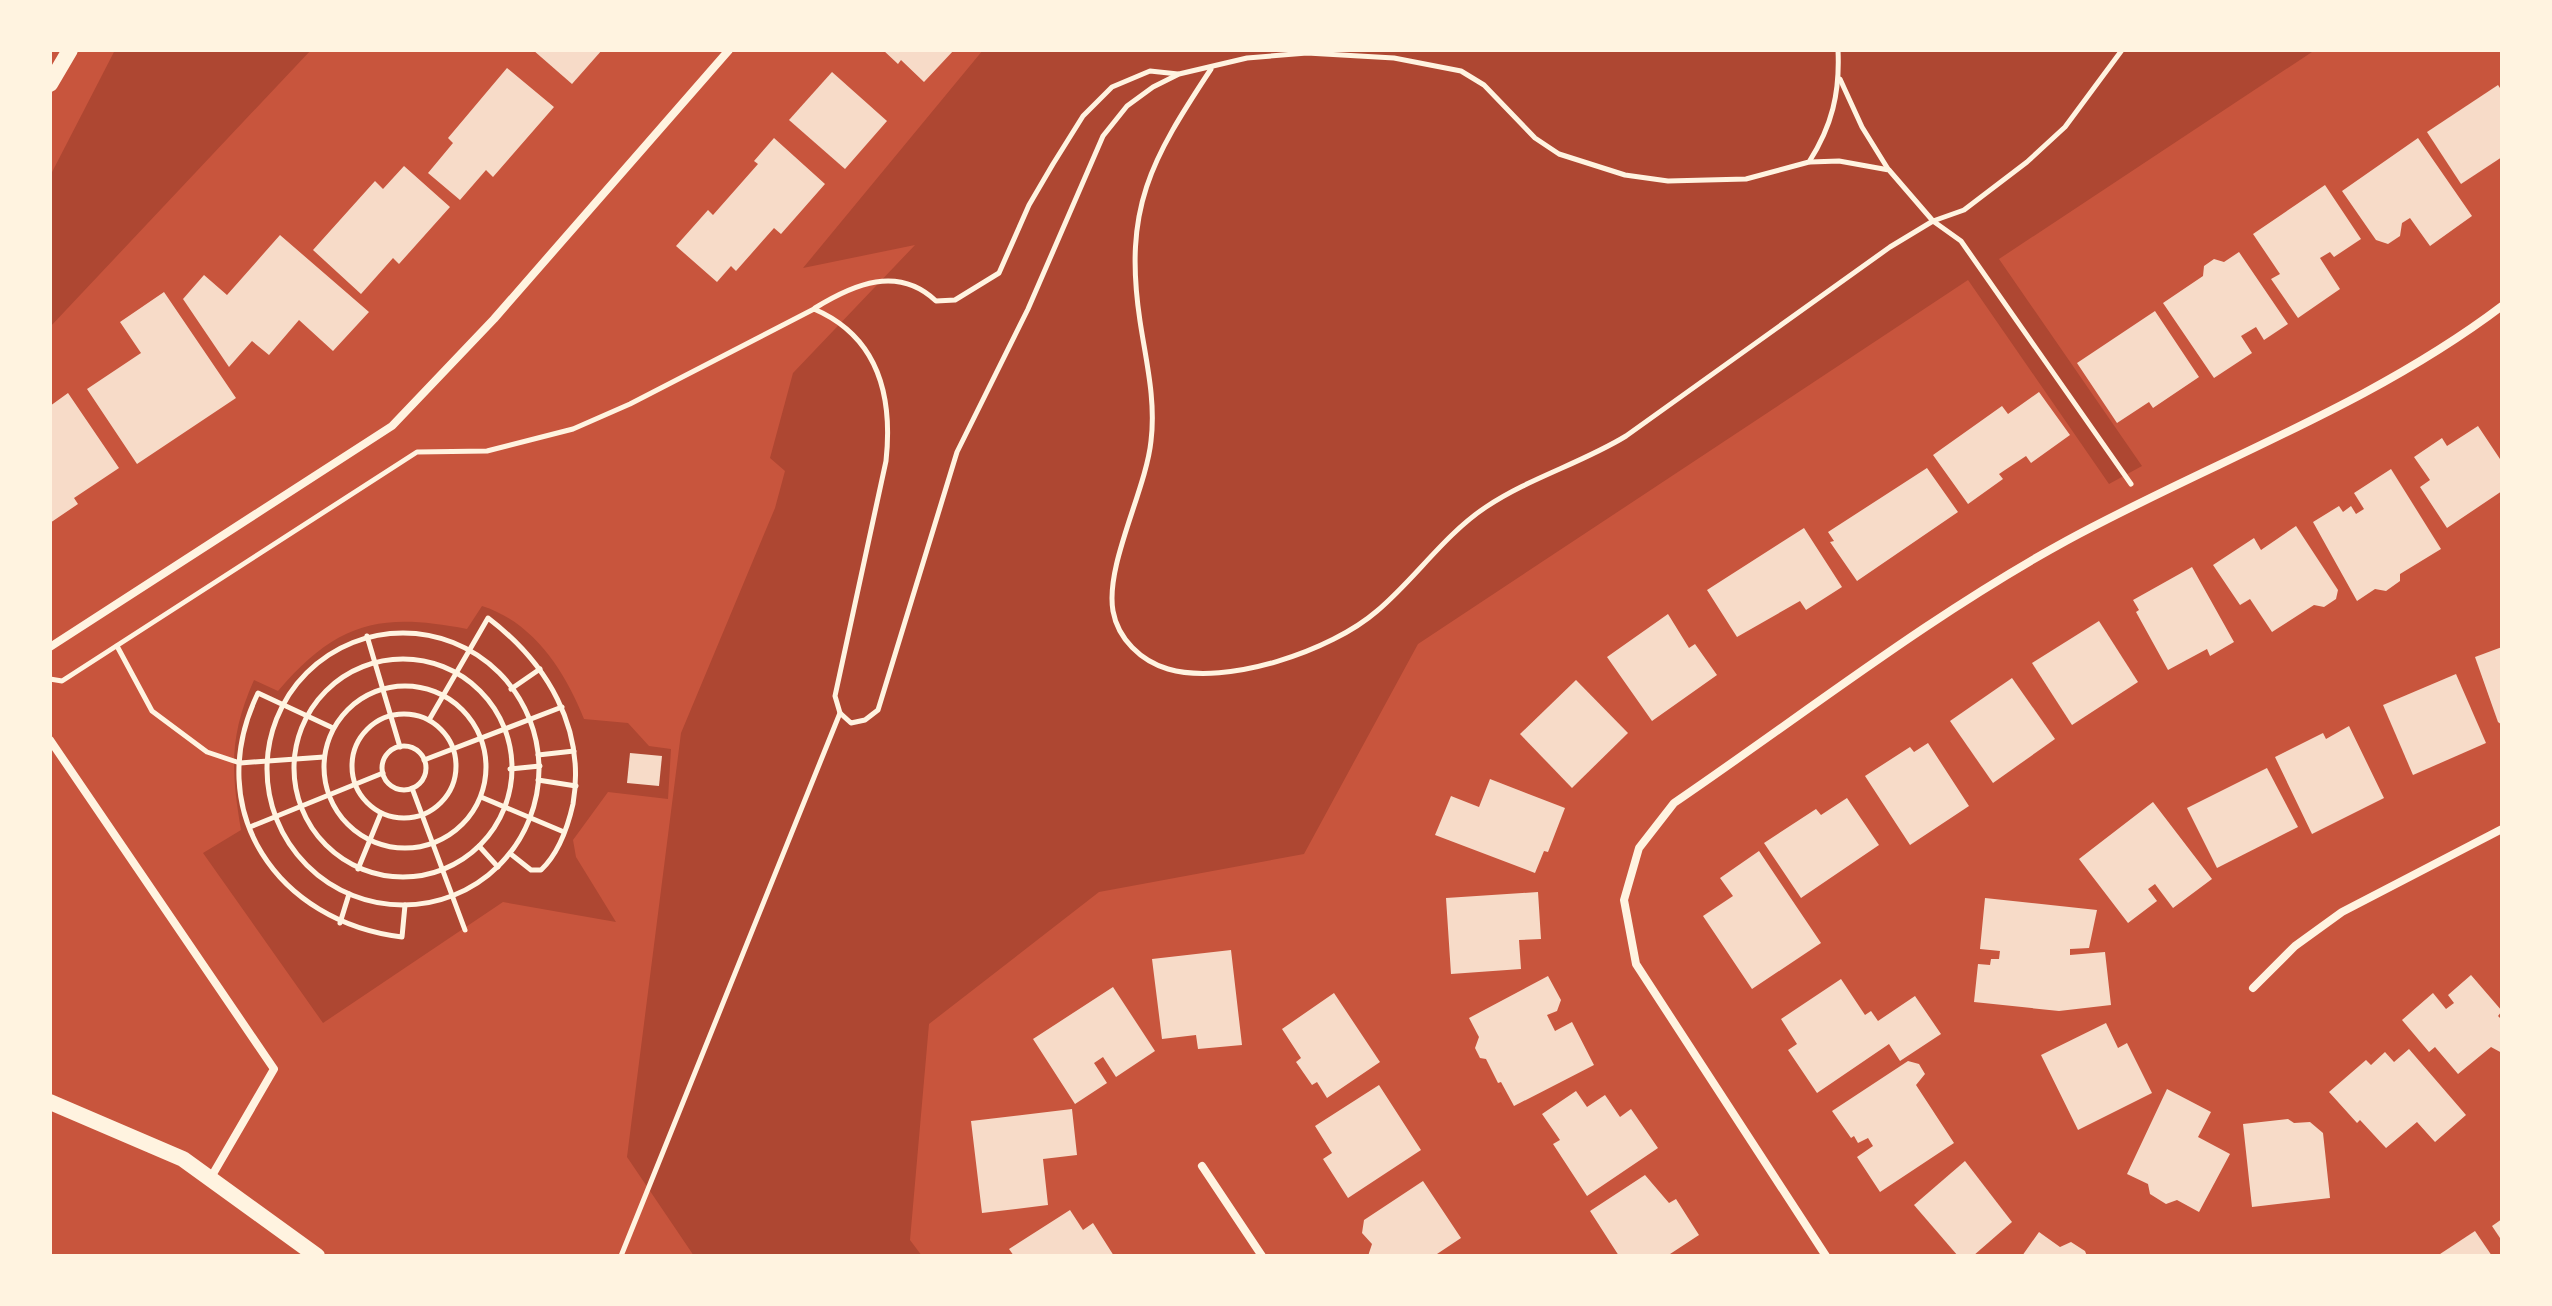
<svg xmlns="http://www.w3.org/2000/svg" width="2552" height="1306" font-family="Figtree,sans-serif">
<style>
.green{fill:#ae4732}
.building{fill:#f7dbc8}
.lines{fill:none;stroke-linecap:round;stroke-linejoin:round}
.path{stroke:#fff3e0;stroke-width:5}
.minor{stroke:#fff3e0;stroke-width:8}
.secondary{stroke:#fff3e0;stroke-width:16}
</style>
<rect width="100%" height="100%" fill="#c8553d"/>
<g class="green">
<polygon points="115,50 311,50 50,327 50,176"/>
<polygon points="983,50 2315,50 1999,259 2142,466 2109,484 1968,280 1418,644 1304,854 1099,892 929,1024 910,1240 922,1256 694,1256 627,1157 681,733 775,508 785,471 770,458 793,373 915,245 803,268"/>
<path d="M 482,606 C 533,622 565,671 584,719 L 628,723 L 649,746 L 671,749 L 668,799 L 608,792 L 573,840 L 576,857 L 616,922 L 503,902 L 323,1023 L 203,853 L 241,830 C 231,770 229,736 254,680 L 278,691 C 337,622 380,612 467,629 Z"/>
</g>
<g class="building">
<polygon points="533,50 602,50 572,84"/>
<polygon points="883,50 954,50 924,82 901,60 898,64"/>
<polygon points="507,68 554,107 493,177 486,170 460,200 428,173 453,143 448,138"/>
<polygon points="832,72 887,121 845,169 789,120"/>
<polygon points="2498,85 2502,91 2502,157 2461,184 2427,132"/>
<polygon points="774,138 825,184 781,234 774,228 736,271 731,266 717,282 676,246 708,210 713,215 758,164 754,161"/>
<polygon points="2418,138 2472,216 2430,246 2410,218 2402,223 2400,236 2388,244 2376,240 2342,191"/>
<polygon points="404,166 450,207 399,264 393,258 361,294 313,250 375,181 383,189"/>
<polygon points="2325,185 2361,239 2334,257 2330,252 2320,258 2340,289 2298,318 2271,279 2280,274 2253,234"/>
<polygon points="280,235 369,312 333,351 299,320 269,355 252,341 229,367 183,299 204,275 227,295"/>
<polygon points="2239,252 2288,324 2264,340 2256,327 2241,336 2252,353 2214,378 2163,303 2203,276 2204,266 2214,259 2224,262"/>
<polygon points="164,292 236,398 137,464 87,389 141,353 120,322"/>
<polygon points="2155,311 2199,377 2153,408 2149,402 2117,423 2077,363"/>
<polygon points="2039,392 2070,435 2031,463 2026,456 1999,474 2003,479 1968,504 1933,455 2002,406 2008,414"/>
<polygon points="68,393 119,468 74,498 78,504 50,523 50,406"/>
<polygon points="2478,426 2502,462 2502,491 2447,528 2420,487 2430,480 2414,457 2442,438 2447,446"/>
<polygon points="1927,468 1958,512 1857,581 1830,542 1834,541 1828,532"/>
<polygon points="2391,469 2441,549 2400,574 2400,581 2386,591 2375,589 2357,601 2313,522 2339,506 2343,512 2351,506 2356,514 2364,509 2354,493"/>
<polygon points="2296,526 2338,590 2336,599 2324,607 2314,605 2272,632 2250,599 2240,605 2213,565 2254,538 2261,550"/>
<polygon points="1804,528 1842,587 1806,610 1800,601 1737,637 1707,590"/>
<polygon points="2192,567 2234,642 2210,656 2207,649 2168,670 2136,612 2139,610 2133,600"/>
<polygon points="1668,614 1689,648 1695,644 1717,675 1652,721 1607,657"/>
<polygon points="2099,621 2138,682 2072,725 2032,663"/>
<polygon points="2502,647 2502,725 2498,722 2475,657"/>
<polygon points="2456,674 2486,743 2413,775 2383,705"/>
<polygon points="2012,678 2055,739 1993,783 1950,721"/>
<polygon points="1576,680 1628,733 1572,788 1520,734"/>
<polygon points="2349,726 2384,798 2312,834 2275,757 2323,733 2326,739"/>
<polygon points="1928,743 1969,806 1910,845 1865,776 1910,747 1914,752"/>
<polygon points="630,753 662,756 659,786 627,783"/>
<polygon points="2267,768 2298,827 2217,868 2187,808"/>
<polygon points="1490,779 1565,808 1548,852 1544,851 1535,873 1435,835 1451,796 1479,807"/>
<polygon points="1847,798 1879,845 1801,898 1764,843 1816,809 1821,815"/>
<polygon points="2153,802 2212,879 2173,908 2155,884 2148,889 2157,901 2128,923 2079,859"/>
<polygon points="1759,851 1821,943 1752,989 1703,916 1733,896 1720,878"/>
<polygon points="1538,892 1541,939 1519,940 1521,969 1451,974 1446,898"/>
<polygon points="1985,898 2097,910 2089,948 2070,949 2070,955 2105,952 2111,1005 2059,1011 1974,1002 1978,964 1990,965 1991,959 1999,959 2000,951 1980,949"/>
<polygon points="1231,950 1242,1045 1198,1049 1196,1035 1162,1039 1152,959"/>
<polygon points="2471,975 2502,1011 2498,1016 2502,1020 2502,1053 2491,1047 2458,1074 2435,1047 2429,1052 2402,1020 2433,993 2446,1009 2454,1003 2448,995"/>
<polygon points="1548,976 1561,1000 1557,1011 1547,1015 1555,1031 1572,1022 1594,1065 1514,1106 1501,1082 1498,1083 1486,1059 1480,1058 1475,1048 1479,1037 1469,1018"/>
<polygon points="1841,979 1865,1015 1871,1011 1878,1021 1915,996 1941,1034 1900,1061 1889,1044 1817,1093 1788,1050 1797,1044 1781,1019"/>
<polygon points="1113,987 1155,1051 1116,1077 1103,1057 1094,1063 1107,1083 1075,1104 1033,1039"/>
<polygon points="1334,993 1380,1062 1327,1098 1317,1082 1312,1085 1296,1062 1301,1058 1282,1029"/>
<polygon points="2106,1023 2118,1048 2127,1043 2152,1093 2078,1130 2041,1055"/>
<polygon points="2409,1049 2466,1115 2435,1142 2417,1122 2386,1148 2360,1120 2357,1123 2329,1092 2366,1060 2371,1065 2385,1052 2394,1062"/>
<polygon points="1908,1061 1919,1064 1925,1074 1916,1085 1954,1143 1880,1192 1857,1157 1873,1146 1868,1138 1858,1143 1854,1136 1851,1138 1832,1111"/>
<polygon points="1379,1085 1421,1150 1348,1198 1323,1159 1332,1153 1315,1126"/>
<polygon points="2167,1089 2211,1112 2198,1137 2230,1154 2199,1212 2177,1200 2166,1204 2150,1194 2148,1184 2127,1174"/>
<polygon points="1576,1091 1587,1107 1605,1095 1620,1117 1631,1109 1658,1148 1587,1196 1553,1144 1560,1140 1542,1114"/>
<polygon points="1072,1109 1077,1155 1043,1159 1048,1205 982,1213 971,1121"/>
<polygon points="2288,1119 2294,1123 2310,1122 2323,1133 2330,1198 2252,1207 2243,1124"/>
<polygon points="1965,1161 2012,1222 1973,1256 1958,1256 1914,1205"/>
<polygon points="1645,1175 1669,1203 1676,1199 1699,1235 1667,1256 1619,1256 1590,1211"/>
<polygon points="1423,1181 1461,1238 1434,1256 1368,1256 1372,1244 1362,1233 1364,1220"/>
<polygon points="1070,1210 1083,1230 1093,1223 1114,1256 1014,1256 1009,1249"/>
<polygon points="2502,1219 2502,1241 2492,1226"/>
<polygon points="2475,1231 2492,1256 2437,1256"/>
<polygon points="2039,1232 2060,1247 2071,1242 2085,1251 2087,1256 2022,1256"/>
</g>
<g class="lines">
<g class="path">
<path d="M 1211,69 C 1151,160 1123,208 1140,321 C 1146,361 1156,400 1151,441 C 1146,490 1105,565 1113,611 C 1118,639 1141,661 1168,669 C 1227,686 1331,651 1377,611 C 1415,579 1444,535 1486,507 C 1529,478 1582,463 1626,436 L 1890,247 L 1933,221 L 1964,210 L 2027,162 L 2065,127 L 2122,50"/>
<polyline points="1840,79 1862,127 1888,169"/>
<polyline points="1810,162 1839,161 1889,170 1933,221 1961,241 2131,484"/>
<path d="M 815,308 C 854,284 898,265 936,301 L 955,300 L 999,273 L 1029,205 L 1053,164 L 1083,116 L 1112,87 L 1150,71 L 1178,74"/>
<circle cx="403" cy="769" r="136"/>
<polyline points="367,636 400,747"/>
<polyline points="117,646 152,711 207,752 240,763 324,757"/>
<circle cx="403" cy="768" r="109"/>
<path d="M 50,679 L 62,681 L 417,452 L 487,451 L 573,429 L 630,404 L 814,309 C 879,337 893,396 886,461 L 835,696 L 840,713 L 851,723 L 865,720 L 878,710 L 957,452 L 1028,309 L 1103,136 L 1127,106 L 1153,87 L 1179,74 L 1247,58 L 1307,53 L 1394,58 L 1461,71 L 1484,85 L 1535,138 L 1559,154 L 1625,175 L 1668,181 L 1746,179 L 1809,162 C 1832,126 1840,93 1838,50"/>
<circle cx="405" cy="767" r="81"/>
<polyline points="511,689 540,669"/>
<circle cx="404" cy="766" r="52"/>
<path d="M 429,720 L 488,618 C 547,663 586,728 573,804 C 568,826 558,854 541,870 L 531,870 L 512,855"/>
<path d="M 333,728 L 258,693 C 201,811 278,922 402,937 L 405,905"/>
<circle cx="404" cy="768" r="22"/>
<polyline points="538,755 574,751"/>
<polyline points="424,760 562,707"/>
<polyline points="510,769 540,766"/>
<polyline points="538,780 576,786"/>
<polyline points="412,788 465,930"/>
<polyline points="481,797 564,832"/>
<polyline points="250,827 383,773"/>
<polyline points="479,846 498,867"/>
<polyline points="358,869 381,813"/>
<polyline points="340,923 349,894"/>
<polyline points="621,1256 840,713"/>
</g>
<g class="minor">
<polyline points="50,647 392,426 494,319 729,50"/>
<polyline points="50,740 274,1069 210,1179"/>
<polyline points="2253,988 2295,946 2342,912 2502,829"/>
<polyline points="1202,1166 1262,1256"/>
<path d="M 1826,1256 L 1636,964 L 1624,900 L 1639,848 L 1674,803 C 1803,715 1929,616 2066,541 C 2211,462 2370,406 2502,306"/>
</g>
<g class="secondary">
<polyline points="50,84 70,50"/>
<polyline points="50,1102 183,1159 317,1256"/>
</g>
</g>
<rect width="2552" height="1306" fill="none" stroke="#fff3e0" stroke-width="104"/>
</svg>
